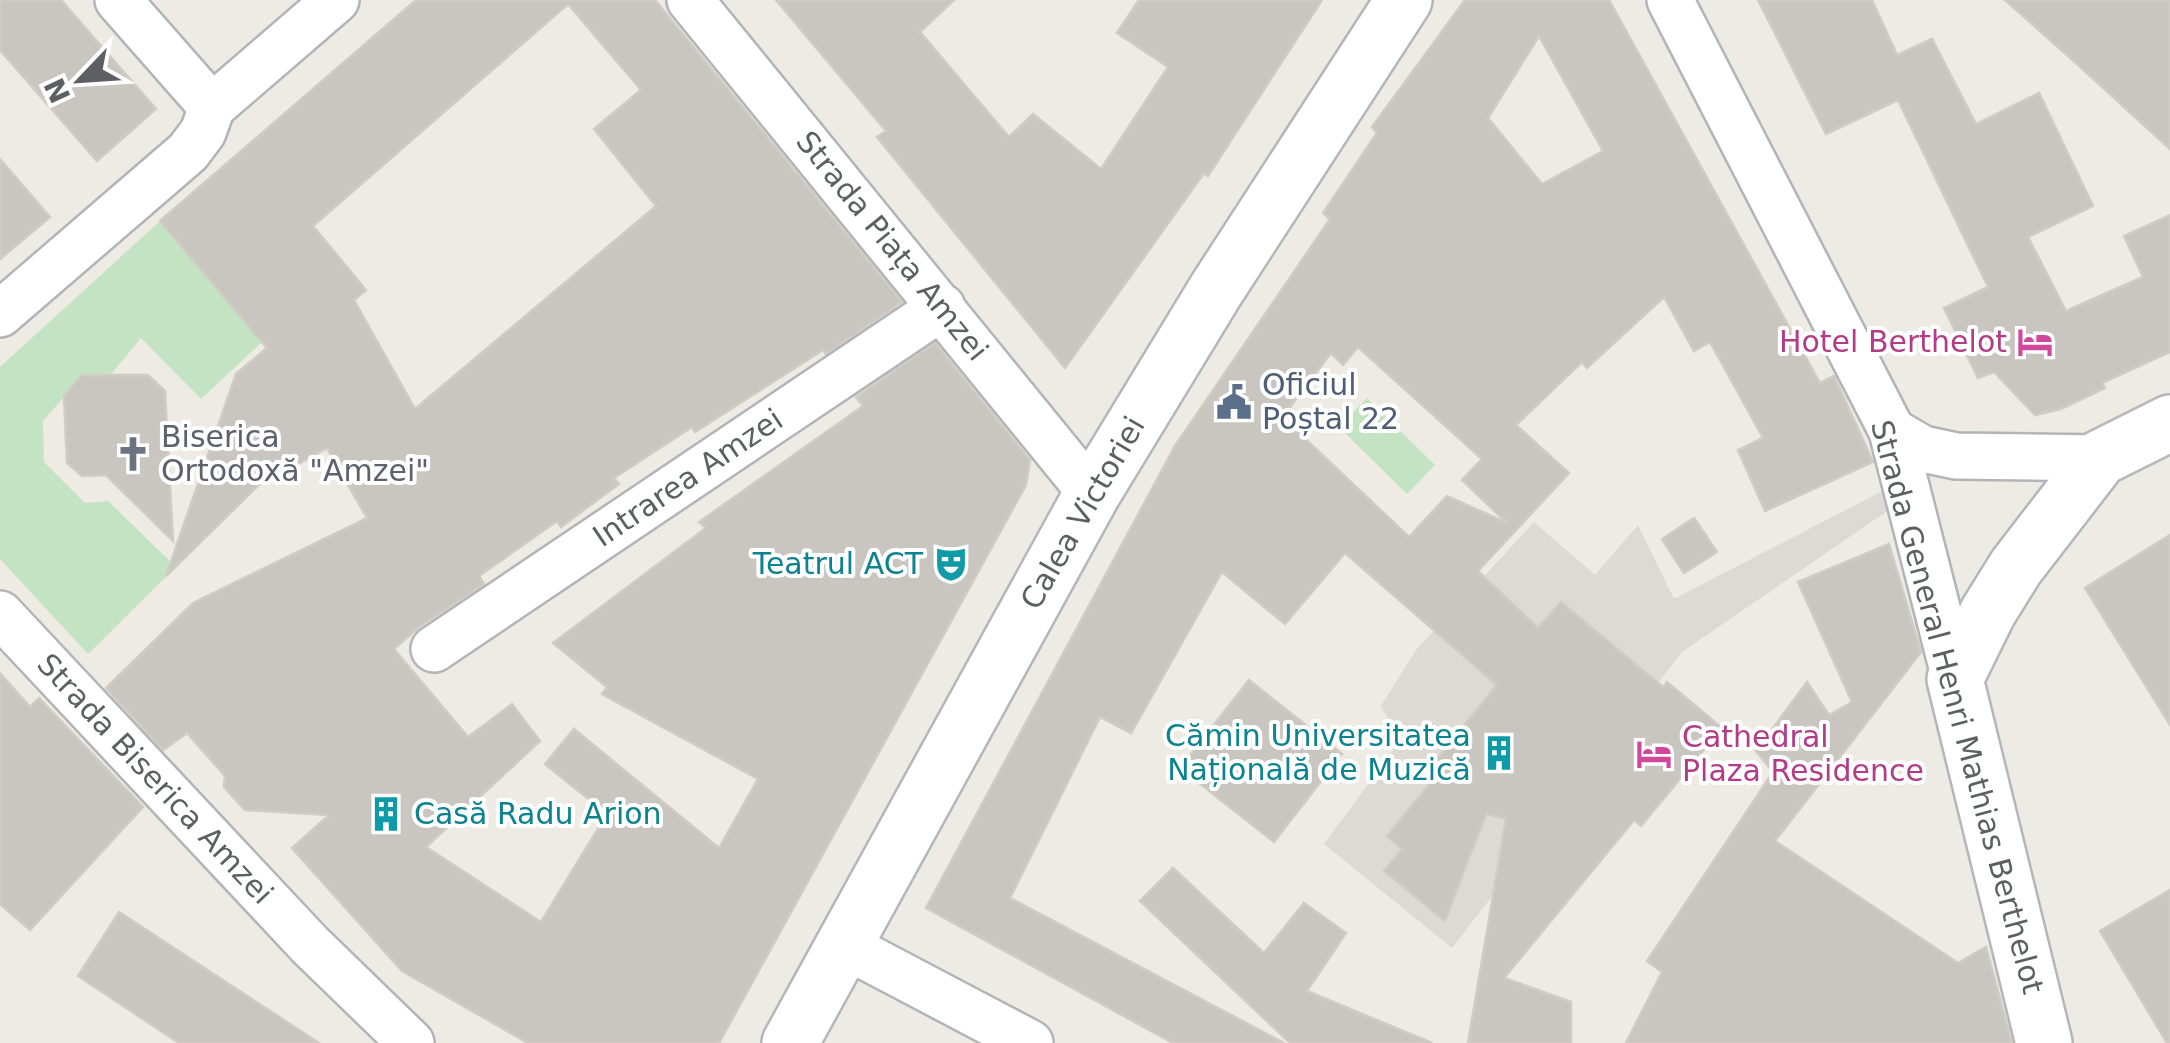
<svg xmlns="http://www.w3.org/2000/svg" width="2170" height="1043" font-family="'DejaVu Sans',sans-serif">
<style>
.education{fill:#dddad3}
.green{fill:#c4e3c3}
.building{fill:#c9c6c1;stroke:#d1ccc3;stroke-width:2.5;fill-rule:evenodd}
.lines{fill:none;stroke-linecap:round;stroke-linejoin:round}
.street-casing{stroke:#b2b5b8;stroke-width:50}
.secondary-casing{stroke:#b3b7ba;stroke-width:60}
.street{stroke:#fff;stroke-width:45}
.secondary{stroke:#fff;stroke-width:55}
.labels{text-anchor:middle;stroke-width:8;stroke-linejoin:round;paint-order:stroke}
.street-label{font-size:30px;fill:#5c6063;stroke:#fff}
.hotel-label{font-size:30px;fill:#b23c85;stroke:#fff;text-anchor:end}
.service-label{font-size:30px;fill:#4e5e75;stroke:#fff;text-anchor:start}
.worship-label{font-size:30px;fill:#5b616d;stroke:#fff;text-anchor:start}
.culture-label{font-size:30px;fill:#0d838f;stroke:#fff;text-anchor:end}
</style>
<rect width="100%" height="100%" fill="#edebe4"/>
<polygon class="education" points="1892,486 1899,503 1682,652 1452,948 1324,844 1400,741 1381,706 1416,650 1534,522 1595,575 1638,525 1674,599"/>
<g class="green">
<polygon points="160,221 262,342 201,399 141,338 106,380 82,376 43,421 44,462 85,503 108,501 176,567 88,654 0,559 0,367"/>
<polygon points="1367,398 1435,465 1407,494 1339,427"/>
</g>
<g class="building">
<polygon points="0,0 61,0 156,109 97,161 0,50"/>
<path d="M 416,0 L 655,0 L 902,302 L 826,354 L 823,350 L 695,432 L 692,427 L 614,478 L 619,484 L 561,527 L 557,521 L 479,576 L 484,584 L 419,627 L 394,649 L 468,737 L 512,704 L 540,741 L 426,847 L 541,922 L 607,814 L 545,764 L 574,729 L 719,848 L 758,779 L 602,694 L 607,687 L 553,643 L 706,528 L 699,522 L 863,406 L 856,397 L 935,343 L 1030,460 L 1026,485 L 719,1043 L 528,1043 L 402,971 L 292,848 L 329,815 L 245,810 L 224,787 L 225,776 L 187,733 L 163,750 L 106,688 L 193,603 L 367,518 L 327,448 L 286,471 L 273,471 L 166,576 L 236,374 L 267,348 L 160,221 ZM 568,4 L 641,90 L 594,129 L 656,206 L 415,409 L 354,300 L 366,290 L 313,226 Z"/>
<polygon points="776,0 954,0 920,32 1009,137 1033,114 1101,169 1168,67 1117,33 1139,0 1322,0 1208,176 1204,173 1065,368 877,137 886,131"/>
<path d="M 1465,0 L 1609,0 L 1820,383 L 1834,376 L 1873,462 L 1765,511 L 1738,450 L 1763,438 L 1710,342 L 1694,351 L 1664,297 L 1587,368 L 1582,362 L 1516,425 L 1569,473 L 1478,571 L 1538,628 L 1561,602 L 1663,687 L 1667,682 L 1722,728 L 1641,826 L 1634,820 L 1504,978 L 1571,1002 L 1571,1043 L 1468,1043 L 1506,819 L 1486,814 L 1445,921 L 1384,871 L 1402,849 L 1387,836 L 1445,765 L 1437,759 L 1497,685 L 1345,553 L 1285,624 L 1222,572 L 1131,733 L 1100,717 L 1010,898 L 1284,1043 L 1173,1043 L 926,908 L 1175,446 L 1330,219 L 1323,213 L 1377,133 L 1372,127 ZM 1539,36 L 1603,151 L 1542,184 L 1488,118 ZM 1358,347 L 1482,459 L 1462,480 L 1507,523 L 1447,496 L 1409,537 L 1295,429 L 1279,422 L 1331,353 L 1343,365 Z"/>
<polygon points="1758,0 1872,0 1897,55 1932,39 1976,124 2039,93 2093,206 2028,237 2066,311 2143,277 2124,236 2170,215 2170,352 2102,383 2105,388 2061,409 2035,415 1994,372 1978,378 1944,308 1988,287 1898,100 1826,134"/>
<polygon points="2005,0 2170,0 2170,149 2077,64"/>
<polygon points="0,159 50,217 0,259"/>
<polygon points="82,375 148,375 165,391 173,541 106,475 82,476 67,463 64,396"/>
<polygon points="1694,518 1717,552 1684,573 1662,539"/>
<polygon points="2170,535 2170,725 2085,588"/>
<polygon points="1889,544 1921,652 1775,841 1958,963 1986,947 2012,1043 1626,1043 1662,972 1647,961 1773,772 1756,751 1807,682 1829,715 1852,702 1798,582"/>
<polygon points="0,673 30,707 39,698 143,807 30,930 0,904"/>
<polygon points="1249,680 1342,754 1274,842 1180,768"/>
<polygon points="1173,868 1264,953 1304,903 1346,933 1307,991 1432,1043 1290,1043 1140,901"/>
<polygon points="2170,890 2170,1043 2167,1043 2100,931"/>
<polygon points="119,912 319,1043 179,1043 78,976"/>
</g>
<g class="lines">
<defs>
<g id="street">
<polyline points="118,0 212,107"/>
<polyline points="690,0 1092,494"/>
<polyline points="1670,0 1892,431 1955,679"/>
<polyline points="0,314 188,152 203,132 212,107 336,0"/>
<polyline points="1892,431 1923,449 1956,456 2100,458"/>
<polyline points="0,614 310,945 411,1043"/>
<polyline points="434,649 942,307"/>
<polyline points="842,944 1030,1043"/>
</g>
<g id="secondary">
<polyline points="790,1043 1092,494 1216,290 1404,0"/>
<polyline points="2044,1043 1955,679 1988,612 2016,567 2100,458 2170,423"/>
</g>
</defs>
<use href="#street" class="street-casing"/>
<use href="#secondary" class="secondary-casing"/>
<use href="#street" class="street"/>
<use href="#secondary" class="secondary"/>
</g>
<defs>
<symbol id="hotel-bare" viewBox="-9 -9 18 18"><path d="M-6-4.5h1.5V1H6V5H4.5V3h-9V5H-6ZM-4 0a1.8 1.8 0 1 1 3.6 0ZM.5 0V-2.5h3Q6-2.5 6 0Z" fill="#d1479c" stroke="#fff" stroke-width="2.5" paint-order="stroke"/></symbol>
<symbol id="civic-bare" viewBox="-9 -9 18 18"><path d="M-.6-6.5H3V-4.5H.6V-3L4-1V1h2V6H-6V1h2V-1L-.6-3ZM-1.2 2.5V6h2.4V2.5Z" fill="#5c6f8a" stroke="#fff" stroke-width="2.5" paint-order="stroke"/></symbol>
<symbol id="church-bare" viewBox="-9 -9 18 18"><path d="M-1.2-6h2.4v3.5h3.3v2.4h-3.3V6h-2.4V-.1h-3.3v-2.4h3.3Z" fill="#6b7280" stroke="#fff" stroke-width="2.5" paint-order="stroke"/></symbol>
<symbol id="theatre-bare" viewBox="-9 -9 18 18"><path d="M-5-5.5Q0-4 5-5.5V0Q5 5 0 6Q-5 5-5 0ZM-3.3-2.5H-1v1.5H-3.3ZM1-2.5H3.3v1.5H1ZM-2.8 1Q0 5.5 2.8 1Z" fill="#0f9aa8" stroke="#fff" stroke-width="2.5" paint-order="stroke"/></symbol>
<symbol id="building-bare" viewBox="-9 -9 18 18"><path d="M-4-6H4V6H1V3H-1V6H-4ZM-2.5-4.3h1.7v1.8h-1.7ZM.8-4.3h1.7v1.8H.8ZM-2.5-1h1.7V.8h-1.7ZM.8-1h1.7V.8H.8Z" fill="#0f9aa8" stroke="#fff" stroke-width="2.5" paint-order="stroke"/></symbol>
</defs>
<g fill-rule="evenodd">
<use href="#hotel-bare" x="2010" y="317" width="50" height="50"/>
<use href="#civic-bare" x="1209" y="377" width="50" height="50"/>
<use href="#church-bare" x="108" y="429" width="50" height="50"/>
<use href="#theatre-bare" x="926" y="539" width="50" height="50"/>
<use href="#building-bare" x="1474" y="728" width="50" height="50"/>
<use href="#hotel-bare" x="1629" y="729" width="50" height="50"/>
<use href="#building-bare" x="361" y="789" width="50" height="50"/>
</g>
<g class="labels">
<g class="street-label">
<text transform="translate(892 246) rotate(51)" y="10">Strada Piața Amzei</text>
<text transform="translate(688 478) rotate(-34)" y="10">Intrarea Amzei</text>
<text transform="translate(1083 513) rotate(-60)" y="10">Calea Victoriei</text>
<text transform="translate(1957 707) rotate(75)" y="10">Strada General Henri Mathias Berthelot</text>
<text transform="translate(155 779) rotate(47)" y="10">Strada Biserica Amzei</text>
</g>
<g class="hotel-label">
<text x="2007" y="352">Hotel Berthelot</text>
<text x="1682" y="747" text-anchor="start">Cathedral<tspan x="1682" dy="34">Plaza Residence</tspan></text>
</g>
<g class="service-label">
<text x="1262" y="395">Oficiul<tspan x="1262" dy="34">Poștal 22</tspan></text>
</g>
<g class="worship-label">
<text x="161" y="447">Biserica<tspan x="161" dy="34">Ortodoxă "Amzei"</tspan></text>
</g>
<g class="culture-label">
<text x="923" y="574">Teatrul ACT</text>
<text x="1471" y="746">Cămin Universitatea<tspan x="1471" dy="34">Națională de Muzică</tspan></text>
<text x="414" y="824" text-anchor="start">Casă Radu Arion</text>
</g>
</g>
<g transform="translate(80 80) rotate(245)" stroke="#ffffff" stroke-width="8" paint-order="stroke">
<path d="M0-8L18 38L0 25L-18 38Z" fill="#5c6063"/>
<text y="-15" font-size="28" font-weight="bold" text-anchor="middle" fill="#5c6063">N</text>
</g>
</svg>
